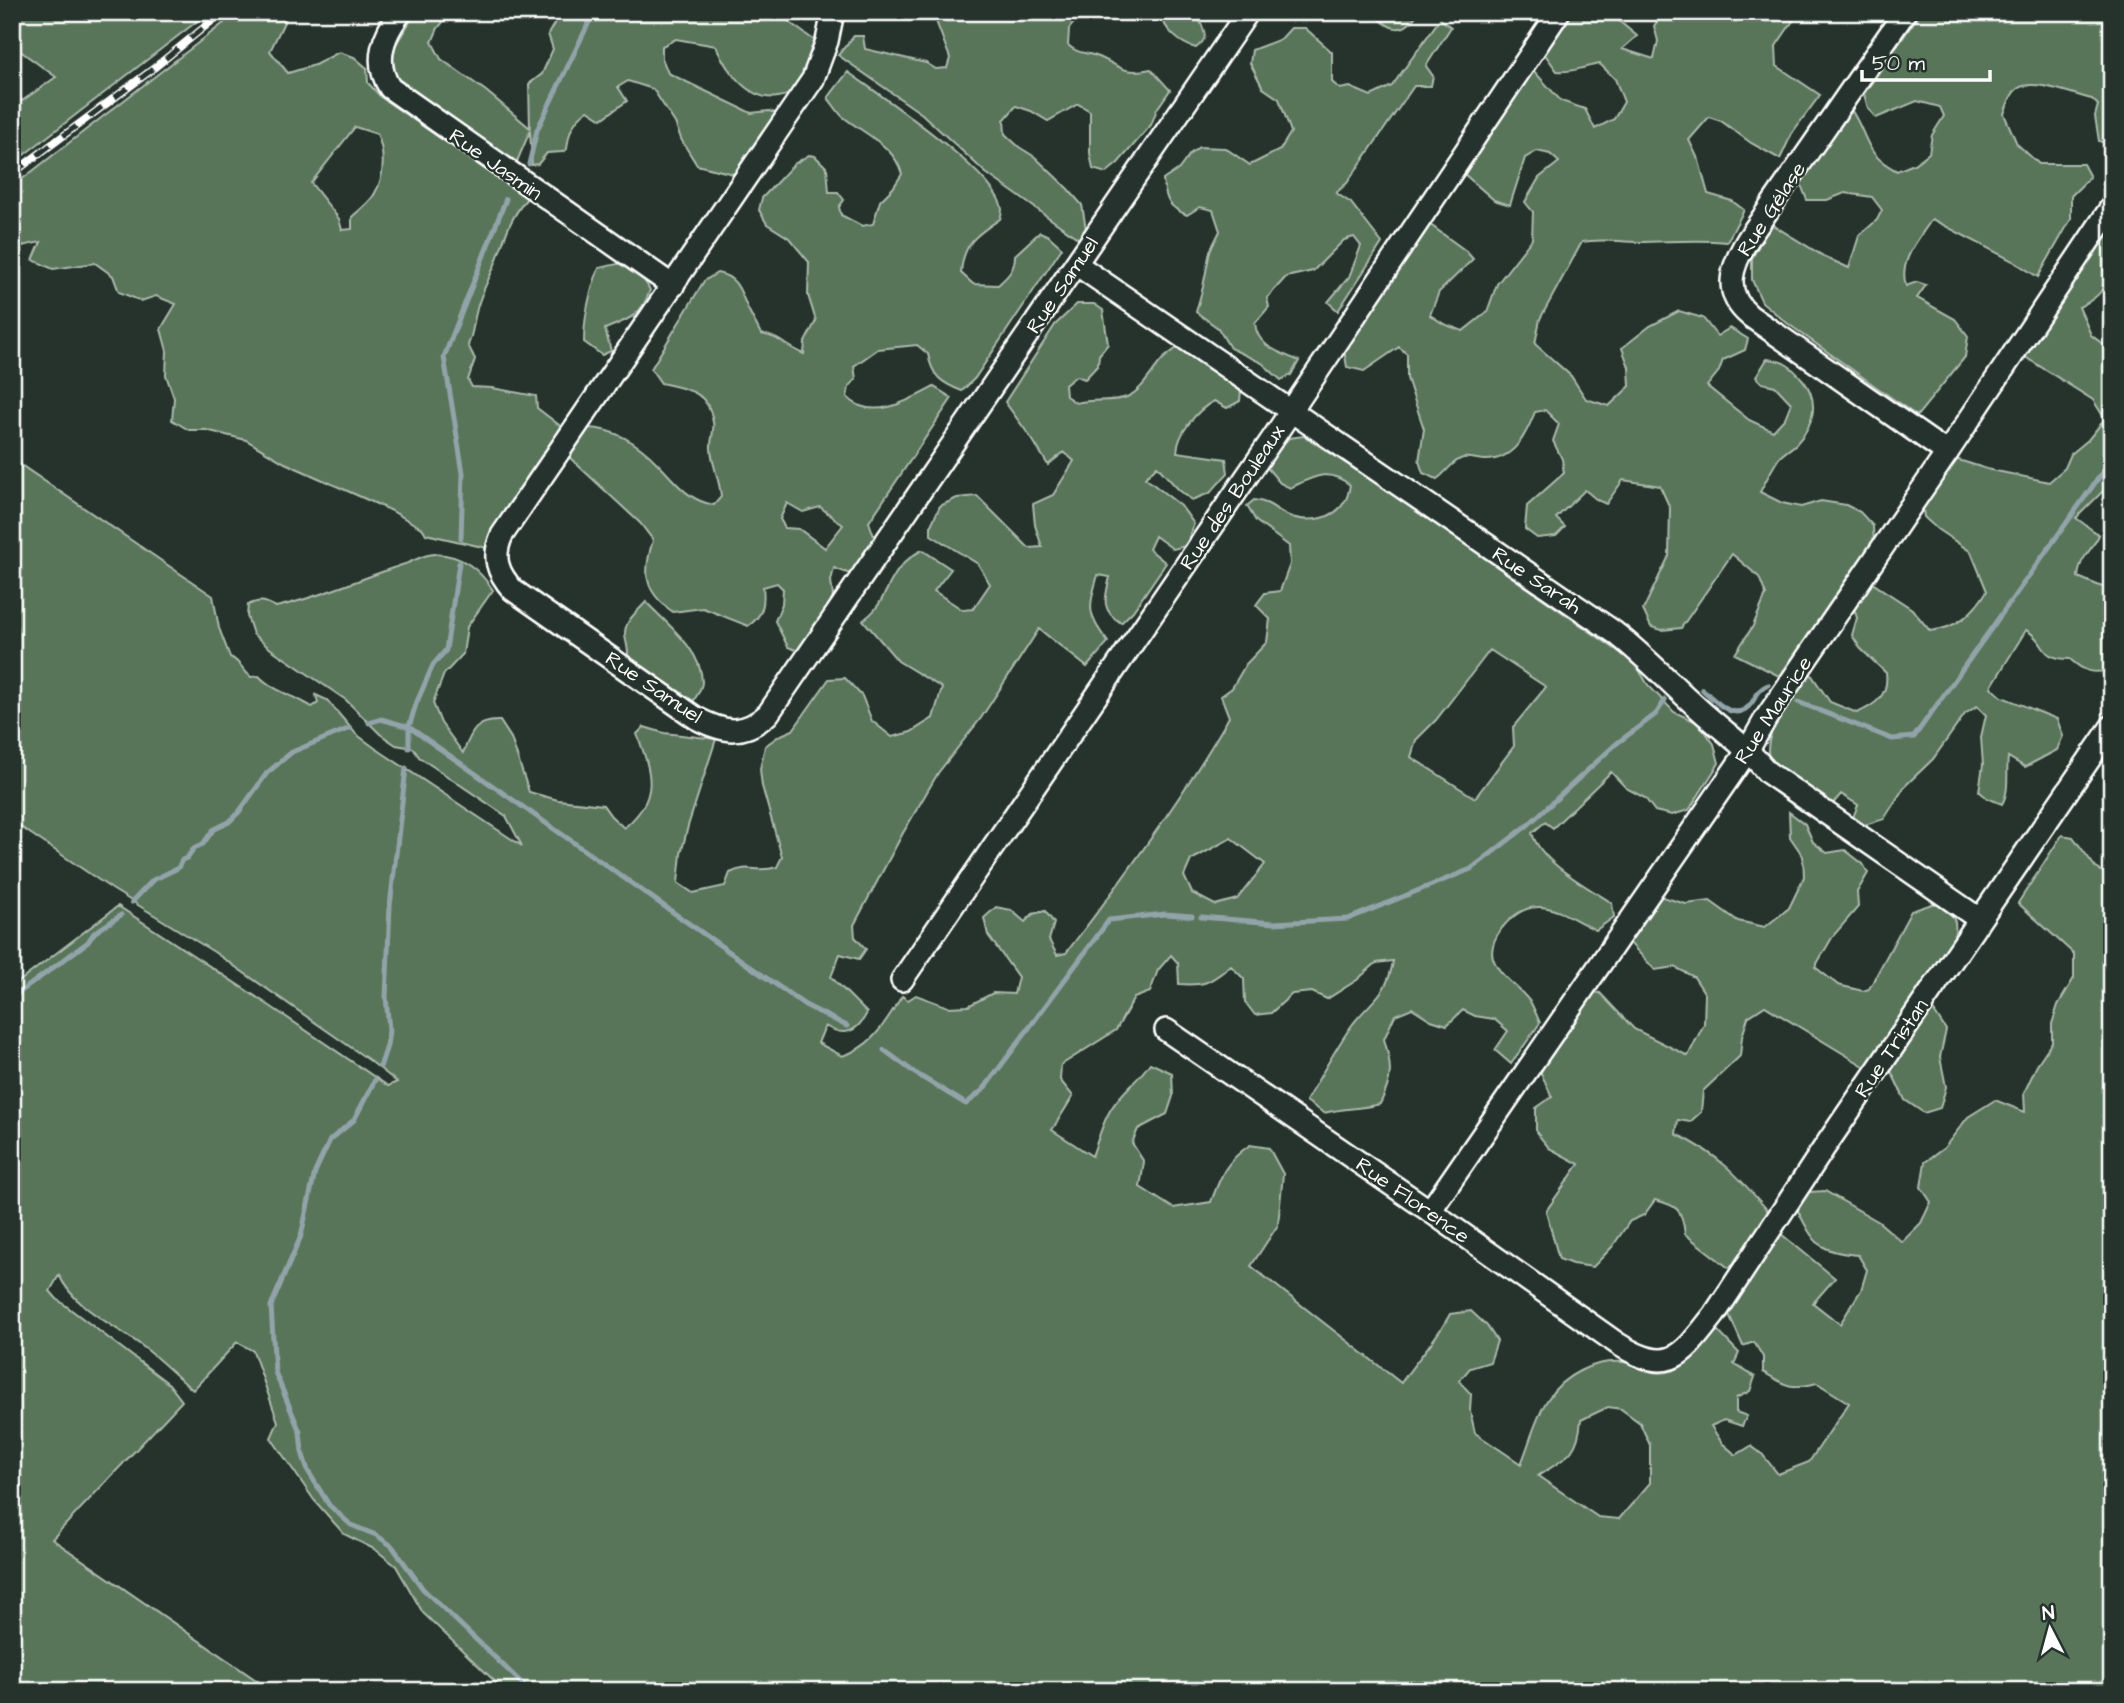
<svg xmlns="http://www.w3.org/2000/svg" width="2124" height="1703" font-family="'Architects Daughter',sans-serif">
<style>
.green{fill:#58745a;stroke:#acbaac;stroke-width:2;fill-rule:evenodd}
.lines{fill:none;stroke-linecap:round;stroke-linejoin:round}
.stream{stroke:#92a4a9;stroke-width:5}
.minor-casing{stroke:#fff;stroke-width:26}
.minor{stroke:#26332d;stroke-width:21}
.rail-casing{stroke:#fff;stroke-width:8}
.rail{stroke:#26332d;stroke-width:5;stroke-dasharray:16;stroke-linecap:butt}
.labels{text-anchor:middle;stroke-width:5;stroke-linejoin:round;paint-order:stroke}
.street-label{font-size:21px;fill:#fff;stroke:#26332d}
</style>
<rect width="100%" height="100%" fill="#26332d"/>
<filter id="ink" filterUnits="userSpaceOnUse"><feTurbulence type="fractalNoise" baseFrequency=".0143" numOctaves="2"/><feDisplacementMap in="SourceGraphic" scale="14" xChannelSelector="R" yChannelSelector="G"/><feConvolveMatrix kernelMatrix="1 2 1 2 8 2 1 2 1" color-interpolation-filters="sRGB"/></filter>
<g filter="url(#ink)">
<g class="green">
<polygon points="12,12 209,12 12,164 12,149 23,140 12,132 12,88 22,101 56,77 12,45"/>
<path d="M 238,12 L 285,12 L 286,18 L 270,51 L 288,73 L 315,65 L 339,52 L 354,57 L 367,68 L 368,83 L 382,98 L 527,198 C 506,224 506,237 494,267 C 488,281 479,297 476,313 C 473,324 473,334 468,345 L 475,359 L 468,380 L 472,387 L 492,388 L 536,396 L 537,408 L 563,428 L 487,548 L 426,534 L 423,529 L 390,510 L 285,463 L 246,440 L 206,430 L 189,430 L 172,420 L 174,398 L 166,375 L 167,351 L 161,329 L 176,304 L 156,296 L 141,301 L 119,292 L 113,276 L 95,263 L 53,269 L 33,260 L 41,242 L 12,248 L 12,187 ZM 355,127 L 377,134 C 385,152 385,176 375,193 C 371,202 359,210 352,217 L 352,229 L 342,230 L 339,219 L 311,183 Z"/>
<path d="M 416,12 L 446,12 L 448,16 L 438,28 L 432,42 L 441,59 L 486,91 L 530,128 L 529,84 L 542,74 L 553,49 L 548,34 L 561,12 L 775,12 L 818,43 C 813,55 806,79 798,88 C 794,94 785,96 778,97 C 749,102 726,70 716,46 L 676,39 L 662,46 L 662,58 L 668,73 L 751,113 L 769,111 L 779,114 L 738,175 L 697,165 L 682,141 L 675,123 L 653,89 L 628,81 L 618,87 L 627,101 L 602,119 L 588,110 C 573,121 569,131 567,149 L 562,152 L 547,153 L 538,164 L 532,165 L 530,131 L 515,166 L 398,84 L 389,69 L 390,54 Z"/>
<path d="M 939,12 L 1082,12 L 1069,29 L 1068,45 C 1077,53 1082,52 1093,55 C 1119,63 1119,76 1151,69 L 1170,90 L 1157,109 L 1151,125 L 1118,163 L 1106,173 L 1093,169 L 1090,153 L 1090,111 L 1078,104 L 1048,121 L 1031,111 L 1016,106 L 1004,120 L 1005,134 L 1019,147 L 1035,157 L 1068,189 L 1082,205 L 1086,229 L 1079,239 L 986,173 L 922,114 L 838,55 L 854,36 L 863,36 L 865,49 L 926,63 L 936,69 L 947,68 L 950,58 L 936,21 Z"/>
<path d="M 1160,12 L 1208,12 L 1200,21 C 1206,34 1208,39 1196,48 C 1180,44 1163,29 1160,12 Z"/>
<path d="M 1373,12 L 1418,12 C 1405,36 1389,31 1373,12 Z"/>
<path d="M 1572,12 L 1620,12 L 1619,21 L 1637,36 L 1622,49 L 1654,59 L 1658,41 L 1654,26 L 1664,12 L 1799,12 L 1776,46 L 1777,66 L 1820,95 L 1792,133 L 1780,159 L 1751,143 L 1721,121 L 1709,117 L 1689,140 L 1699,161 L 1708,194 L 1732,201 L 1744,210 L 1727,242 C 1697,239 1668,242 1638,242 C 1619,242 1601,238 1582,242 L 1540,319 L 1535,344 L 1571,376 L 1586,399 L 1609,406 L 1630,386 L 1629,367 L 1622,348 L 1650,326 L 1679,311 L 1703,318 L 1717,336 L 1730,328 L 1748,339 L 1745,350 L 1723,360 L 1719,371 L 1707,386 L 1749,420 L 1773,431 L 1785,418 L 1791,403 L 1775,386 L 1762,383 L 1756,377 L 1767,359 C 1784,360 1792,367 1803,380 C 1820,401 1814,425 1796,444 C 1791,449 1784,452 1779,458 C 1772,468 1766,481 1760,492 L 1782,503 L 1801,507 L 1821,501 L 1846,505 L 1860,512 L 1873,526 L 1874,546 L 1783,678 L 1735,654 L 1753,626 L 1766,595 L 1759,577 L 1732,554 L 1681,628 L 1662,630 L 1651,627 L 1643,610 L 1669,556 L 1670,508 L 1660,486 L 1623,480 L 1606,504 L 1597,500 L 1585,490 L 1556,518 L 1565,527 L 1556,536 L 1537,538 L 1525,529 L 1527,506 L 1564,473 L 1562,459 L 1553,441 L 1559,424 L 1545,410 L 1535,412 C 1526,435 1514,460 1486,460 C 1479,460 1471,457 1463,458 C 1453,460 1446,473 1437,479 L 1423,473 L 1419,461 L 1424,429 L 1407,378 L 1407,354 L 1399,347 L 1364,371 L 1347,367 L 1344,350 L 1429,224 L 1466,251 L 1473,259 L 1439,292 L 1430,315 L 1444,324 L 1463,331 L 1487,312 L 1497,284 L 1532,239 L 1533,212 L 1525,202 L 1539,178 L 1559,162 L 1550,154 L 1537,151 L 1525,158 L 1510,205 L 1494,200 L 1463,173 L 1533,70 L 1561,101 L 1585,109 L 1595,129 L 1614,119 L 1624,102 L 1615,79 L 1600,64 C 1586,66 1572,73 1557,71 L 1544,53 Z"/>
<path d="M 1921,12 L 2112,12 L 2112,139 L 2104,143 L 2099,141 L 2095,116 L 2098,105 L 2092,99 C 2074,95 2032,77 2017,89 C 2010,94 2007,106 2004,114 L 2017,144 L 2039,164 L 2083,164 L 2090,177 L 2071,196 L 2071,219 L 2038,277 L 2013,261 L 1932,219 C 1919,239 1898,261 1906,286 L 1917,282 L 1926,285 L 1917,298 L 1955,319 L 1968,336 L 1965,357 L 1917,416 L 1787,323 L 1762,302 L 1752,280 L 1752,258 L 1771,224 L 1825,257 L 1849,268 L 1859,236 L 1877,220 L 1882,210 L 1872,197 L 1845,193 L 1827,200 L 1807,200 L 1800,182 L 1852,111 C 1870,140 1864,154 1897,171 L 1914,164 L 1929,153 L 1932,135 L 1944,116 L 1940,107 L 1917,101 L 1876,118 L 1868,108 L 1864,94 Z"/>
<path d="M 1440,19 L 1451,27 L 1426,66 L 1433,76 L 1431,86 L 1414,86 L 1347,183 L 1336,193 L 1351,203 L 1382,243 L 1338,311 L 1328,302 L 1349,277 L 1361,246 L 1354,237 L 1344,240 L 1313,271 L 1286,277 L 1267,298 L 1269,307 L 1255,323 C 1257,347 1279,352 1299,361 L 1291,375 L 1281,380 L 1262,363 L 1230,348 L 1218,328 L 1196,312 L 1203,287 L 1210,251 L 1220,231 L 1213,210 L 1200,207 L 1187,215 C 1168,207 1166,200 1163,180 L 1179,169 L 1190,154 L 1199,147 L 1225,148 L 1250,165 L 1280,150 L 1291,132 L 1279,99 L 1263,88 L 1250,63 L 1252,50 L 1281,39 L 1291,28 L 1305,28 L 1332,52 L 1332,82 L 1340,89 L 1350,87 L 1371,96 L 1392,86 Z"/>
<path d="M 848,72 C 878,94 998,174 1002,209 C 1002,210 1001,217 1000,219 C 976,235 963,243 961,273 L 973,284 L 998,285 C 1008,276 1015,270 1015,255 L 1040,232 L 1049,236 L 1062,248 L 975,378 L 962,391 C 941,383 932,376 928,354 L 917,345 L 878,349 L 854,366 L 856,379 L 849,387 L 847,397 C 871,422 908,401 934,387 L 952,398 L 869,522 L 876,542 L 853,575 L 834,568 L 831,581 L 834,604 L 801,652 L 788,647 L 775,621 L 782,604 L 783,589 L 777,583 L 763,587 C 765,604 763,616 748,626 L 703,608 L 673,612 C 643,591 643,572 653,540 L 640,523 L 568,456 L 588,428 C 616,429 639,444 658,464 C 676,482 687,500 714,505 L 721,497 C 720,480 712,465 711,449 C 710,440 715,430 713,422 C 708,390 687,389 661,383 L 651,369 L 704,281 L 717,273 C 739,277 740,292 748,309 C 752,317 757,326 761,334 C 779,336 788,348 804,354 L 805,342 L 816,321 L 808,295 L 809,262 L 789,238 L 767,224 L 759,210 L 762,198 L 794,164 L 809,155 L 815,156 L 827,168 L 829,192 L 838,192 L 844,200 L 839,207 L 841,215 L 862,226 L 873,224 L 880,201 L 893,188 L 902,174 C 894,145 864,134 842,116 C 837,111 833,104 828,98 ZM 787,503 L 803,512 L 820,507 L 843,525 L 825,548 L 799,529 L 785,528 L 780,519 Z"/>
<path d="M 2112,223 C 2112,261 2119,289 2079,307 L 2091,335 L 2112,351 L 2112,482 L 2076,518 L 2099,535 C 2091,552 2079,558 2078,577 L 2112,591 L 2112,670 C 2093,674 2084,672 2070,659 C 2037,659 2048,642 2026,630 L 1991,687 L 2002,697 L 2057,719 L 2063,736 L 2057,750 L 2025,767 L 2008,757 C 2006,772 2010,791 2002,804 L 1987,798 L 1979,791 L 1983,765 L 1981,737 L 1986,715 L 1977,706 L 1965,714 L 1933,759 L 1905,786 L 1884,819 L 1865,825 L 1852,820 L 1858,805 L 1841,794 L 1831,806 C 1818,796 1778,772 1771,761 C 1757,739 1796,691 1808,670 L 1830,702 L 1857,713 C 1875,705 1889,696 1886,673 L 1860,648 L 1852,635 L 1857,618 L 1853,605 L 1869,581 L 1912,609 L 1930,631 C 1958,628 1973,613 1987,591 L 1971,552 L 1937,529 L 1924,517 L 1922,502 L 1952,458 L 1987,469 L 2049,482 L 2065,468 L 2071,454 L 2088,440 L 2105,419 L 2093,400 L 2022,355 Z"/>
<path d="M 622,263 L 644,280 L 650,290 C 641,317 629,319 605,329 L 611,351 L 602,355 L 584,342 C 584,318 590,291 599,268 Z"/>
<path d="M 1077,304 L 1094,304 L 1103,310 L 1108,344 L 1099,355 L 1098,365 L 1085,379 L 1076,376 L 1065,385 L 1066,396 L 1076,403 C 1093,398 1112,403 1127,397 C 1143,390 1151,372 1162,360 C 1167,355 1174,350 1180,346 L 1241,390 L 1240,401 L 1227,408 L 1214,401 C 1197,410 1178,433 1177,452 L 1226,459 L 1228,473 L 1210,493 L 1192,500 L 1179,490 L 1157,466 L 1145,478 L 1181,506 L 1194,524 L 1186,546 L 1173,549 L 1155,536 L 1149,549 L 1166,563 L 1133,611 L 1121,623 C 1100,610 1105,598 1110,577 L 1098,575 C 1088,609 1087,614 1108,642 L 1087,667 L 1039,629 L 981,718 L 938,773 L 903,833 L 854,925 L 855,937 L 866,949 L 859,959 L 840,954 L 831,977 L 867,1013 C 857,1033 844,1037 825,1026 L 818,1043 L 842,1056 C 874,1046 885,1022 902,996 L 908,1000 L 916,995 L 948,1007 L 968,1006 L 993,993 L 1014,994 L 1018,977 L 988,935 L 984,918 L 996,907 L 1011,910 L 1025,922 L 1033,914 L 1045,911 L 1054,923 L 1049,940 L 1057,955 L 1066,953 C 1125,877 1182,799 1229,717 L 1221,696 L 1232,688 L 1246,664 L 1267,642 L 1270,619 L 1256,605 L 1265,593 L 1280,591 L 1290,564 L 1289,546 L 1256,521 L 1247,506 L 1254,500 C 1274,503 1274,510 1289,516 C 1307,523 1335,520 1345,501 C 1348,497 1349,490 1350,485 C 1328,467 1313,477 1290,488 L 1280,483 L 1264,464 L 1289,438 L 1304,436 L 1403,501 L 1635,663 L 1648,685 L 1674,712 L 1699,723 L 1714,744 L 1719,763 L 1689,810 L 1672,815 L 1655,811 L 1645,798 L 1626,788 L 1611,772 L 1553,828 L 1545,822 L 1532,833 C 1541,863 1586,886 1612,903 L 1614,917 L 1596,930 C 1560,913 1534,889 1502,928 C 1496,936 1490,948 1493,958 C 1500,978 1520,987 1531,1003 C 1534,1009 1537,1016 1540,1023 L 1511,1064 L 1495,1050 L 1508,1031 L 1494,1019 L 1475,1016 L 1463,1010 L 1447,1025 L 1431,1020 L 1412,1008 L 1395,1015 L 1384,1039 C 1392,1066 1393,1078 1380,1104 C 1361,1109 1343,1108 1324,1113 L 1306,1101 C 1321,1076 1335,1049 1352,1025 C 1370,1001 1388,995 1393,961 L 1376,963 L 1357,980 L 1327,999 L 1312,992 L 1292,994 L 1271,1013 L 1255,1015 L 1245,1002 L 1244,979 L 1231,966 C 1210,982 1207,986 1179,984 L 1178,963 L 1171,955 L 1158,970 L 1150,992 L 1134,998 L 1116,1030 L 1061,1065 L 1060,1080 L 1073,1096 L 1052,1130 L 1092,1156 C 1098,1141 1102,1123 1111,1109 C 1122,1091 1139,1080 1150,1063 L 1172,1073 L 1173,1096 L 1167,1114 L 1138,1129 L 1132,1143 L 1144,1162 L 1140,1187 L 1173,1208 L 1211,1202 C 1221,1175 1226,1161 1250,1145 L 1269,1148 L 1283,1174 L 1278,1225 L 1251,1266 L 1401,1383 C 1417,1359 1437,1339 1450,1314 L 1471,1311 L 1487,1326 L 1497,1341 L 1490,1362 L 1470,1368 L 1459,1381 L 1471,1394 L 1470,1411 L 1475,1433 L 1521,1464 C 1530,1443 1535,1418 1548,1399 C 1563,1375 1594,1360 1622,1362 C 1641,1364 1652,1379 1674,1370 C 1691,1363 1704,1341 1715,1328 L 1739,1353 L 1734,1364 L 1755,1377 L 1750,1391 L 1736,1398 L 1736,1412 L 1747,1416 L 1742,1426 L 1724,1420 L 1711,1426 L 1722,1443 L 1736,1455 L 1751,1446 L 1762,1454 L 1778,1474 L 1809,1462 L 1849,1403 L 1817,1383 C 1790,1390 1787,1386 1763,1372 L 1763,1357 L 1754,1342 L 1743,1346 L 1728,1312 L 1781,1234 L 1835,1278 L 1813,1303 L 1840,1324 L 1861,1290 L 1867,1270 L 1858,1255 C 1818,1252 1814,1243 1797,1209 L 1809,1192 L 1825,1191 L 1879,1222 L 1902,1242 L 1921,1223 L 1931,1202 L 1921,1187 L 1925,1162 L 1944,1148 L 1968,1117 L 1995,1100 L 2025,1112 L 2024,1093 L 2038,1063 L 2052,1042 L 2052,1024 L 2058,1005 L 2074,978 L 2074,954 L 2018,903 L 2062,835 L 2073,837 L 2096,868 L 2112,877 L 2112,1691 L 505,1691 L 423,1613 L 396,1566 L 376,1550 L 344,1534 L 314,1500 L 271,1438 L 278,1422 L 253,1351 L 237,1342 L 193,1390 C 176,1376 160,1359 142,1346 C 113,1324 75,1309 59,1275 L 50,1291 L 57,1299 L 169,1384 L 182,1401 L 52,1539 L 272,1691 L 12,1691 L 12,987 L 118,906 L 267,1004 L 388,1086 L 397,1082 L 369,1060 L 214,952 L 112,889 L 12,821 L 12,459 L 213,596 L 219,628 L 230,657 C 240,661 242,670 251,677 L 259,676 C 273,691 295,696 312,707 L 318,703 L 316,695 L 327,700 L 356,734 L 375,748 L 522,846 L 506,816 L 419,757 L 413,748 L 396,745 L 380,734 L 346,700 L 268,647 L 253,634 L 247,616 L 248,605 C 260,599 265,601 276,607 C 320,597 362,578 405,564 C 414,561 426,553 436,554 C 462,555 479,569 493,590 L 467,627 L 463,654 L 444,674 L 433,703 L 441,723 L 463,753 C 471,733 475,720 500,721 L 511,738 L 529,792 L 558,800 L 603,805 L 611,816 L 624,828 C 660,798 652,774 637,734 L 644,727 L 664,733 L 716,739 L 688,826 L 681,854 L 678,883 L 693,893 L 725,886 L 730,873 C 750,863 756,874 777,867 L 782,857 L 762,786 L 760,769 L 765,746 L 779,736 L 793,730 L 829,679 L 845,678 L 862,696 L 872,721 L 892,737 L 911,732 L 933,718 L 942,688 L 898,661 L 863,620 C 891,602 884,570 922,550 L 951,569 L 934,591 L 963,610 L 973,609 L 990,584 L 978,564 L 931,535 L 931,525 L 940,506 L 957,498 L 977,496 L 1029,548 L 1042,547 L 1035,525 L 1033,504 L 1053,495 L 1074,461 L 1064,452 L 1048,465 L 1034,442 L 1005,402 L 1055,325 ZM 1490,650 L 1546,687 L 1513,727 L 1514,746 L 1475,798 L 1411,757 L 1416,740 L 1436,720 ZM 1231,838 L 1265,864 L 1237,899 L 1215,905 L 1192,893 L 1184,876 L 1191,860 ZM 1608,1407 L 1621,1409 L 1640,1423 L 1650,1445 L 1650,1483 L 1619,1519 L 1598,1517 L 1538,1476 C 1565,1458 1578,1456 1581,1420 Z"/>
<path d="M 646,602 C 666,623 702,650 702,682 C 702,689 696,696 693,702 L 628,658 C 629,648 626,644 625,635 C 624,621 637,612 646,602 Z"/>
<path d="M 1789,812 L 1805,824 L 1813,842 L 1827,853 L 1845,850 L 1863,864 L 1868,873 L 1857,892 L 1858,907 L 1833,936 L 1815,967 L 1838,985 L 1863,991 L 1869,989 L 1911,911 L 1935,903 C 1951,914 1959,916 1954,937 L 1867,1068 L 1765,1006 L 1748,1017 L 1742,1037 L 1740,1056 L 1703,1091 L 1701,1112 L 1690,1122 L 1678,1120 L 1676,1134 C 1719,1154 1739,1177 1769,1212 L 1730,1269 L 1685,1234 C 1682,1210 1679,1206 1655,1200 L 1644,1215 L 1630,1221 L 1612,1247 L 1593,1267 L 1572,1264 L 1559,1259 L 1546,1211 L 1579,1164 L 1549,1148 L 1536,1132 L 1536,1108 L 1552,1097 L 1539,1069 L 1592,992 L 1600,993 L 1634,1029 L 1688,1056 L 1704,1024 L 1705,994 L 1694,977 L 1675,967 L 1655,970 L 1628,941 L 1659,896 L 1686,904 L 1710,901 L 1738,921 L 1765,927 L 1789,908 L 1804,877 L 1803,856 L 1790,837 Z"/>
<polygon points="1933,1010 1946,1030 1940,1057 1946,1087 1940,1108 1924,1113 1905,1100 1891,1071"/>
</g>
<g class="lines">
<g class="stream">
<polyline points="529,164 537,130 594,12"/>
<polyline points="461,538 463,473 444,357 506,199"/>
<path d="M 1702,689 C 1716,702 1737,726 1753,701 C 1758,693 1760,688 1768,685"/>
<polyline points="1798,702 1892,739 1914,737 2112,459"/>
<polyline points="369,723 381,719 409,727 805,1005 847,1026"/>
<polyline points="409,748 409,727 416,704 433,665 446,650 459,563"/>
<polyline points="132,902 153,880 178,868 182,860 187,858 194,848 203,844 213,830 229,822 239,812 267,773 292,752 350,728"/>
<polyline points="1201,917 1274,923 1348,919 1471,869 1528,825 1616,744 1656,714 1665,700"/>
<polyline points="12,998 88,942 94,933 121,915"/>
<polyline points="884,1050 915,1073 966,1104 983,1090 1109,920 1165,914 1192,916"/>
<polyline points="380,1067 387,1046 389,1030 386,997 390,906 406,768"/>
<polyline points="375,1080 354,1120 330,1140 315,1172 301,1236 271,1306 275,1372 300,1432 302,1452 308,1471 329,1505 351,1525 376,1535 392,1546 423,1589 530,1691"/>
</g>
<defs>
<g id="minor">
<path d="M 401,12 C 383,35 373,62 390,88 L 673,286"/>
<path d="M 833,12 L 827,41 L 813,79 L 502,535 C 492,557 497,572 513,590 L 696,718 C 724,733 744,736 768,714 L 1248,12"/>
<path d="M 1905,12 L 1748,239 C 1731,267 1722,293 1750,316 L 1947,453"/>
<path d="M 1076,264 L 1614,632 C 1644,655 1670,683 1699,709 C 1722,730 1747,747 1767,772 L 1979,919"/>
<polyline points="902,980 1273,438 1559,12"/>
<path d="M 1166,1030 L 1430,1211 L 1618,1344 C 1670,1376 1681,1357 1714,1315 L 1824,1148 L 2112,726"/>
<polyline points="1430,1211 1748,750 1766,718 1947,453 2112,206"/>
</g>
</defs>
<use href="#minor" class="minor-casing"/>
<use href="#minor" class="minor"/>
<defs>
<polyline id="rail" points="12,174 149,72 223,12"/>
</defs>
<use href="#rail" class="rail-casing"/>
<use href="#rail" class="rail"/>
</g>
</g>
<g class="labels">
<g class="street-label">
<text transform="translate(496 164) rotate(35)" y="7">Rue Jasmin</text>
<text transform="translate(1771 209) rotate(-57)" y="7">Rue Gélase</text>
<text transform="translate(1062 285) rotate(-56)" y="7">Rue Samuel</text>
<text transform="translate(1232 497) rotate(-56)" y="7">Rue des Bouleaux</text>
<text transform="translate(1537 580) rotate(34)" y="7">Rue Sarah</text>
<text transform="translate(654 687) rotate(34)" y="7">Rue Samuel</text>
<text transform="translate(1773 710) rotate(-57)" y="7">Rue Maurice</text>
<text transform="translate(1891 1048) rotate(-56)" y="7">Rue Tristan</text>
<text transform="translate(1413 1200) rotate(35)" y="7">Rue Florence</text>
</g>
</g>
<rect width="2124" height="1703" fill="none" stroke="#26332d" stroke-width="42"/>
<rect x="21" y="21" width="2082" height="1661" fill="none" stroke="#fff" stroke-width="2.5" filter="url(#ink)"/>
<g transform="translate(2050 1629) rotate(354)" stroke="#26332d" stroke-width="5" paint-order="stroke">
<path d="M0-5L12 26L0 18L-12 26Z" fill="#ffffff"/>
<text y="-10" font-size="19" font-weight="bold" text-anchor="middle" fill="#ffffff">N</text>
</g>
<path d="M1862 70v10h128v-10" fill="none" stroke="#ffffff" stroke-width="3.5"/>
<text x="1872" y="70" font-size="21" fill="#ffffff" stroke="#26332d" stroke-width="5" paint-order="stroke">50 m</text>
</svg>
